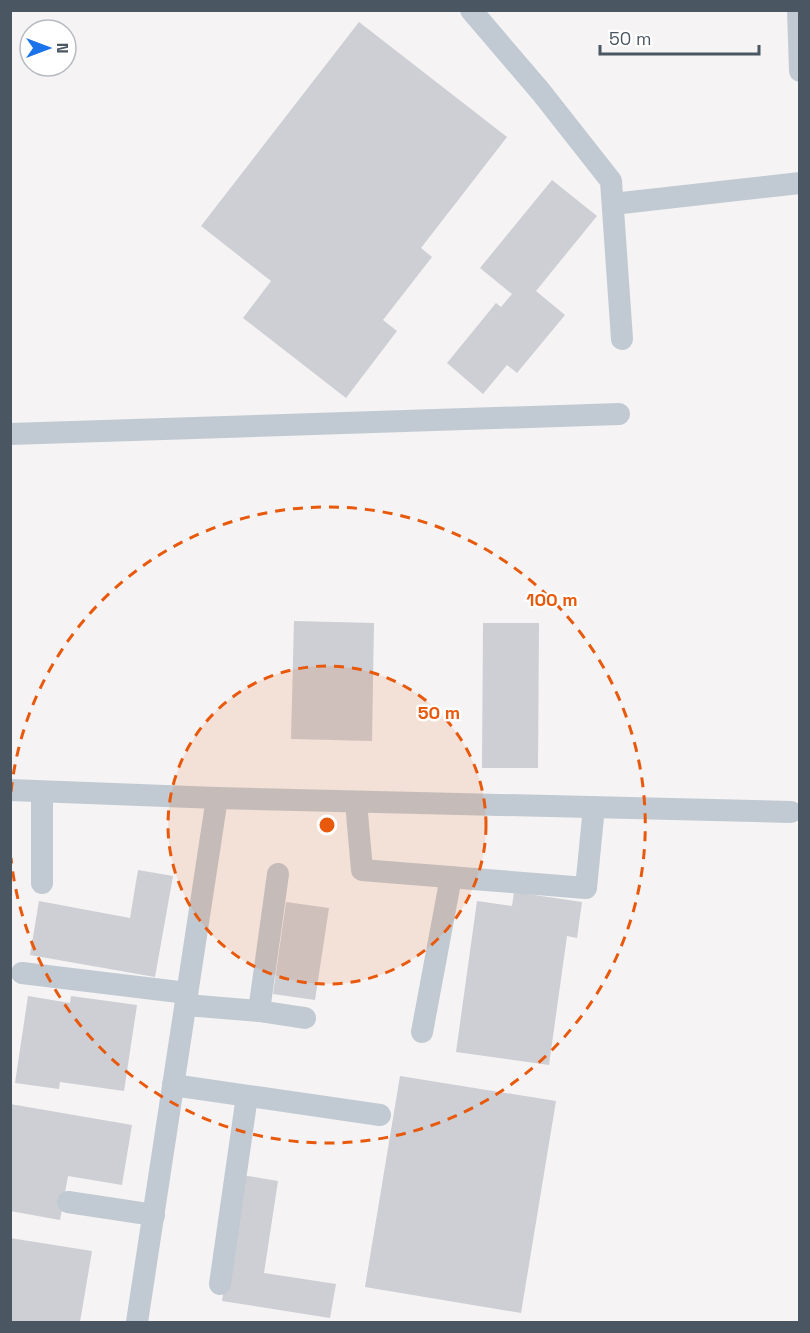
<svg xmlns="http://www.w3.org/2000/svg" width="810" height="1333" font-family="'Space Grotesk',sans-serif">
<style>
.building{fill:#cdcfd5}
.lines{fill:none;stroke-linecap:round;stroke-linejoin:round}
.minor{stroke:#c1cad2;stroke-width:22}
.ring{fill:none;stroke:#e8590c;stroke-width:3;stroke-dasharray:10 8}
.centre{fill:#e8590c;stroke:#fff;stroke-width:3}
.ring-label{font-size:18px;text-anchor:middle;font-weight:bold;fill:#e8590c;stroke:#fff;stroke-width:5;stroke-linejoin:round;paint-order:stroke}
</style>
<rect width="100%" height="100%" fill="#f5f3f3"/>
<g class="building">
<polygon points="359,22 507,137 421,248 432,257 383,320 397,331 346,398 243,318 271,281 201,226"/>
<polygon points="552,180 597,216 536,291 565,315 517,373 507,365 483,394 447,363 496,303 501,307 512,294 480,268"/>
<polygon points="294,621 374,623 372,741 291,739"/>
<polygon points="483,623 539,623 538,768 482,768"/>
<polygon points="138,870 173,876 155,977 30,955 39,901 130,918"/>
<polygon points="514,892 582,902 577,938 567,936 549,1065 456,1052 477,901 512,906"/>
<polygon points="286,902 329,908 315,1000 273,994"/>
<polygon points="28,996 70,1003 71,996 137,1005 124,1091 60,1082 59,1089 15,1083"/>
<polygon points="400,1076 556,1101 521,1313 365,1287"/>
<polygon points="10,1104 132,1125 122,1185 68,1176 60,1220 10,1211"/>
<polygon points="242,1175 278,1181 264,1273 336,1284 330,1318 222,1301"/>
<polygon points="10,1238 92,1251 80,1322 10,1322"/>
</g>
<g class="lines">
<g class="minor">
<polyline points="471,10 541,92 611,181 622,339"/>
<polyline points="798,10 800,71"/>
<polyline points="613,204 800,183"/>
<polyline points="10,434 619,414"/>
<polyline points="10,790 217,798 791,812"/>
<polyline points="42,792 42,883"/>
<polyline points="356,802 362,870 586,888 594,807"/>
<polyline points="22,973 187,993"/>
<polyline points="186,1005 259,1011 305,1018"/>
<polyline points="259,1011 278,874"/>
<polyline points="422,1032 451,877"/>
<polyline points="173,1085 380,1115"/>
<polyline points="68,1202 154,1215"/>
<polyline points="220,1284 247,1096"/>
<polyline points="137,1322 217,798"/>
</g>
</g>
<circle cx="327" cy="825" r="159" fill="#e8590c" fill-opacity=".12"/>
<g class="ring">
<circle cx="327" cy="825" r="159"/>
<path d="M11 792A318 318 0 1 1 11 858"/>
</g>
<circle cx="327" cy="825" r="9" class="centre"/>
<g class="ring-label">
<text x="552" y="606">100 m</text>
<text x="439" y="719">50 m</text>
</g>
<rect width="810" height="1333" fill="none" stroke="#4a5661" stroke-width="24"/>
<g transform="translate(48 48) rotate(90)"><circle r="28" fill="#ffffff" stroke="#b7bbc0" stroke-width="1.5"/>
<path d="M0-4.5L10 22L0 15L-10 22Z" fill="#1a73e8"/>
<text y="-9" font-size="16" font-weight="bold" text-anchor="middle" fill="#4a5661">N</text>
</g>
<path d="M600 45v9h159v-9" fill="none" stroke="#4a5661" stroke-width="3"/>
<text x="609" y="45" font-size="18" fill="#4a5661" stroke="#ffffff" stroke-width="4.5" paint-order="stroke">50 m</text>
</svg>
